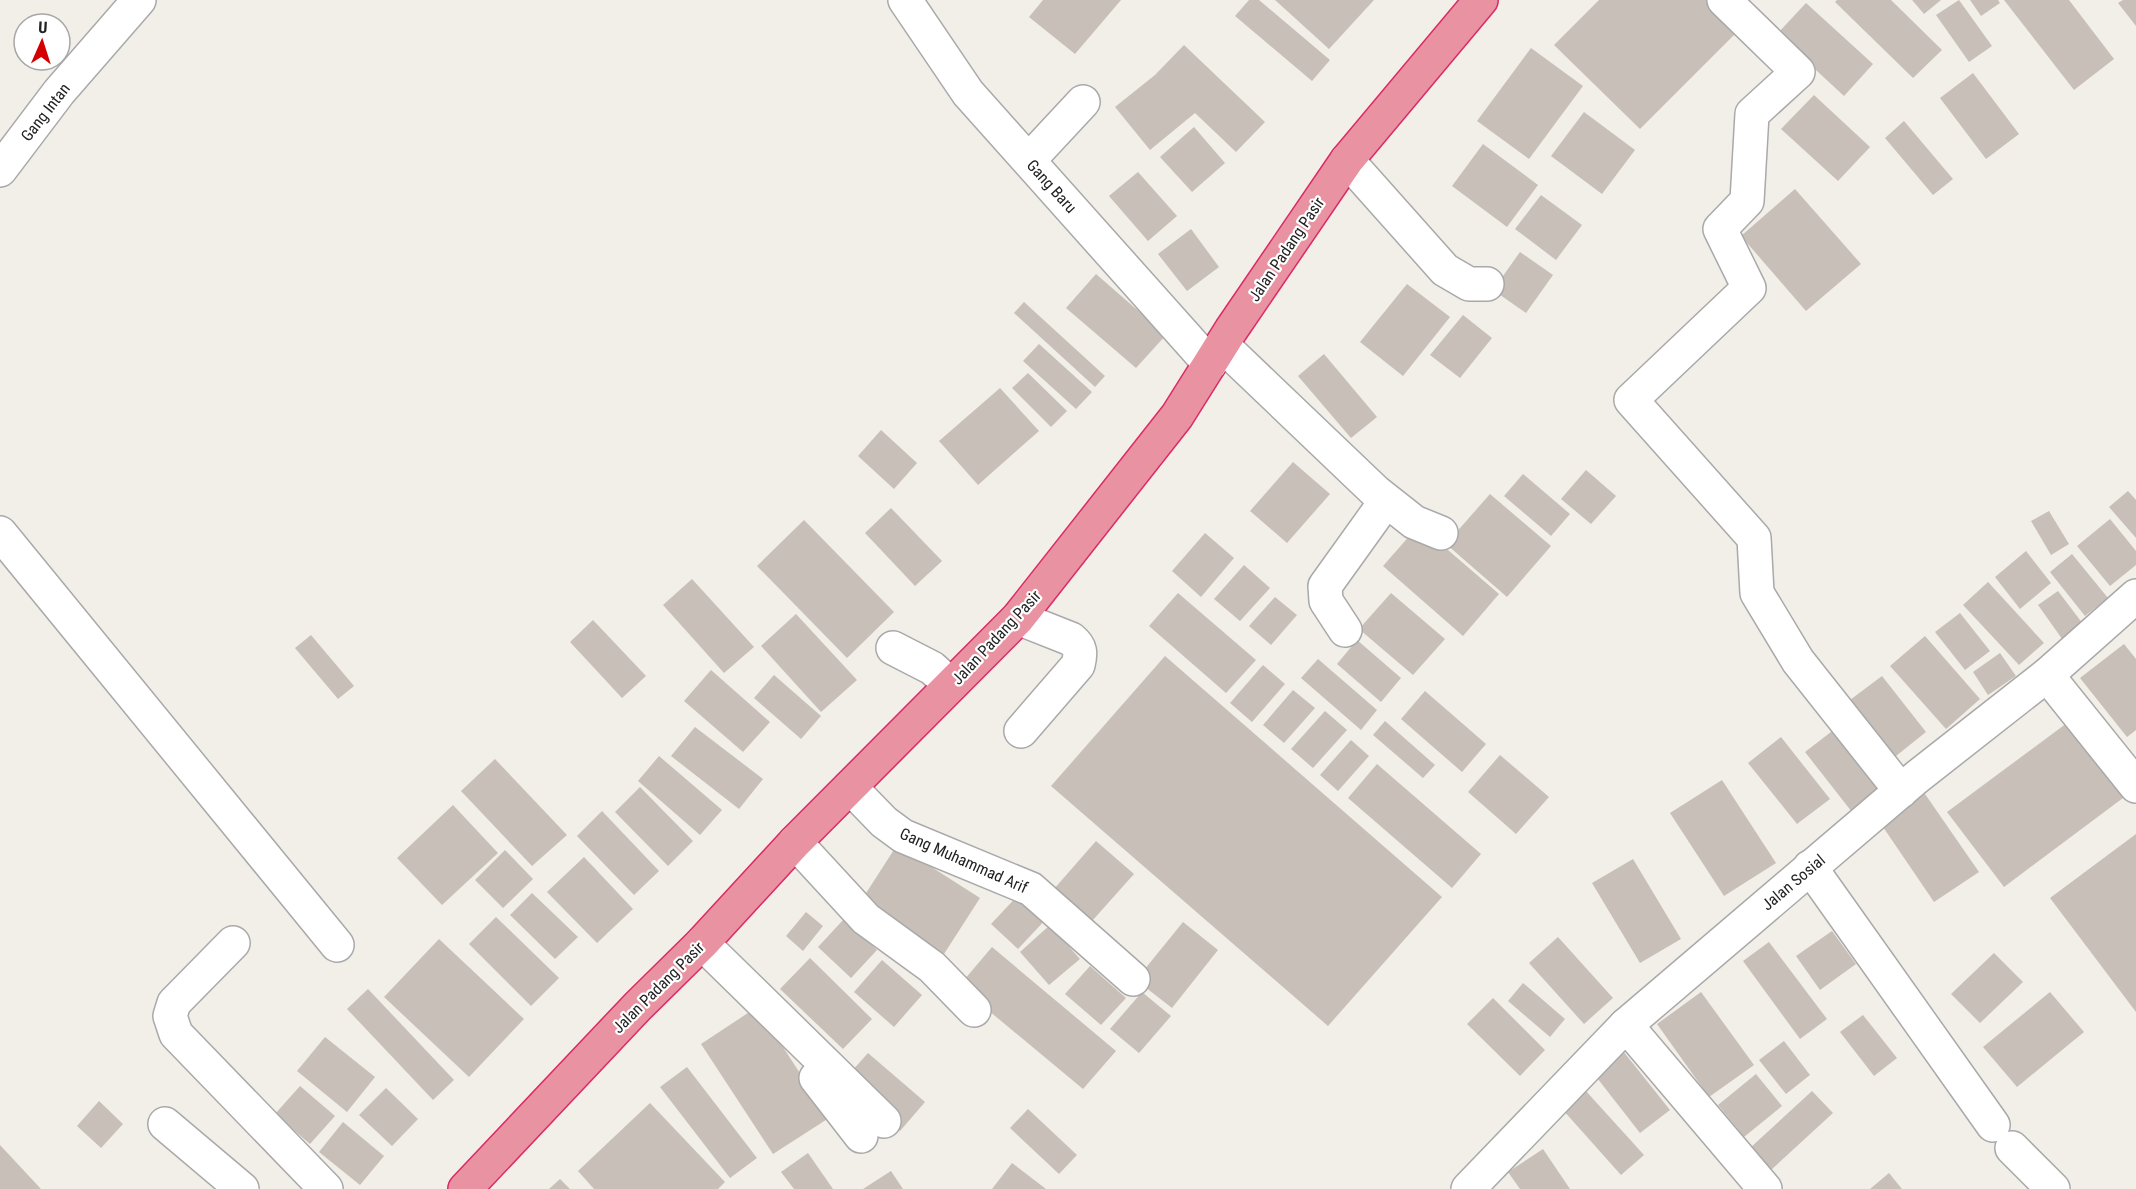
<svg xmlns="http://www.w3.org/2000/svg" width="2136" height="1189" font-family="'Roboto Condensed',sans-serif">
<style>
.building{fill:#c7bfb8}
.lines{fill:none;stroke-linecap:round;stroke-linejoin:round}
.minor-casing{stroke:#a9a9a9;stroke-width:36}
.highway-casing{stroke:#dc2a67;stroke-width:36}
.minor{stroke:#fff;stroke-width:33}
.highway{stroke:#e892a2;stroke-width:33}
.labels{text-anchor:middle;stroke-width:4.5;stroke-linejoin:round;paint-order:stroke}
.street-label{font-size:16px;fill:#222;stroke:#fff}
</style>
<rect width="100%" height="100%" fill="#f2efe9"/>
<g class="building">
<polygon points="1043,0 1121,0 1075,54 1029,17"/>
<polygon points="1249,0 1259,0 1330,60 1312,81 1235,16"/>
<polygon points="1275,0 1374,0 1329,49"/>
<polygon points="1599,0 1711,0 1740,29 1640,129 1554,45"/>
<polygon points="1837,0 1891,0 1942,50 1913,78 1835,2"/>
<polygon points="1912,0 1941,0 1924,14"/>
<polygon points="1959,0 1992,46 1969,62 1936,15"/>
<polygon points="1970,0 1998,0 2000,3 1981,16"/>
<polygon points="2004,0 2069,0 2114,59 2074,90"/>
<polygon points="2123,0 2136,0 2136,26 2118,3"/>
<polygon points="1806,3 1873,64 1844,96 1777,34"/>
<polygon points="1184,45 1265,122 1236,152 1195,113 1150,150 1115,107 1155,75"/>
<polygon points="1531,48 1583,86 1529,159 1477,121"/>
<polygon points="1973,73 2019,134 1986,159 1940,98"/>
<polygon points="1814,95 1870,147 1838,181 1781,129"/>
<polygon points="1584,112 1635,150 1602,194 1551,156"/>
<polygon points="1904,121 1953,179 1933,195 1885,138"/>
<polygon points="1194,127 1225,163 1192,192 1160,157"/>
<polygon points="1483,144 1538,185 1507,227 1452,186"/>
<polygon points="1138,172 1177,216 1148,241 1109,196"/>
<polygon points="1795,189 1861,264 1806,311 1741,236"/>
<polygon points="1541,195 1582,225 1556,260 1515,229"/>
<polygon points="1191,229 1219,267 1187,291 1158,254"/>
<polygon points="1520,252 1553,275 1526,313 1493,290"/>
<polygon points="1096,274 1166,335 1136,368 1066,308"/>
<polygon points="1407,284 1450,317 1403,376 1360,342"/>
<polygon points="1024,302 1105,376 1095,387 1014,313"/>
<polygon points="1463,315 1492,338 1460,378 1430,355"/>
<polygon points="1039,344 1092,392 1076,409 1023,361"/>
<polygon points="1324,354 1377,417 1351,438 1298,376"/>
<polygon points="1028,373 1067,411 1051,427 1012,388"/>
<polygon points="1000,388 1039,431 978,485 939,441"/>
<polygon points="881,430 917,463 894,489 858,456"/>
<polygon points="1293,462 1330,494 1287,543 1250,511"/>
<polygon points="1586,470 1616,496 1591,524 1561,499"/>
<polygon points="1523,474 1570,514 1551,536 1504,496"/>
<polygon points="2128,491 2136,500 2136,538 2109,507"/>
<polygon points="1490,494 1551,546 1507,597 1446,544"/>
<polygon points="891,508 942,561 915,586 865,533"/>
<polygon points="2049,511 2069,544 2051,555 2031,521"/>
<polygon points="2110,519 2136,551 2136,565 2110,586 2077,546"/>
<polygon points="804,520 894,612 847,658 757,566"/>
<polygon points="1419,525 1499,594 1463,636 1383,566"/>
<polygon points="1205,533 1234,558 1201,597 1172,571"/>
<polygon points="2026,551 2051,583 2020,609 1995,577"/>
<polygon points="2072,554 2108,598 2085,616 2050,572"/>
<polygon points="1244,565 1270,588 1240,621 1214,599"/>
<polygon points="692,579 754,647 724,673 663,605"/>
<polygon points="1988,582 2044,643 2019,665 1963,605"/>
<polygon points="2058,591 2086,628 2065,643 2038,605"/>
<polygon points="1178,593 1256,660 1226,693 1149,626"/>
<polygon points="1391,593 1445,639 1413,675 1359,629"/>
<polygon points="1275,597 1297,615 1271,645 1249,626"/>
<polygon points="1960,613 1990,651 1965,670 1935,632"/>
<polygon points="796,614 857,680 821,712 761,646"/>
<polygon points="593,620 646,676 622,698 570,642"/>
<polygon points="311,635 354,686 338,699 295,648"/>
<polygon points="1925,636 1980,699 1946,729 1890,666"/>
<polygon points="1357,640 1401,678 1381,702 1337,664"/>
<polygon points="2124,644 2136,659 2136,730 2127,737 2080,678"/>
<polygon points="2000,653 2016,676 1988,695 1973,672"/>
<polygon points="1165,656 1442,897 1328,1026 1051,786"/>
<polygon points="1318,659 1377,710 1361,730 1301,678"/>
<polygon points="1263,665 1285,684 1252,722 1230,703"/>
<polygon points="711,670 770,722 743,752 684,701"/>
<polygon points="774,675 821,716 801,739 754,698"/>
<polygon points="1882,676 1926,732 1891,760 1846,703"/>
<polygon points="1293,690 1315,708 1284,743 1263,725"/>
<polygon points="1425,691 1486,744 1462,772 1401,719"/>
<polygon points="1325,711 1347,730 1313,768 1291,749"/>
<polygon points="2071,720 2127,795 2004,887 1947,812"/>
<polygon points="1385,721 1435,765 1423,778 1373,735"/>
<polygon points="1840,725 1887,784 1852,812 1805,752"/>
<polygon points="695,727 763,779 739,809 671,756"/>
<polygon points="1781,737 1830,799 1797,824 1748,763"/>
<polygon points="1351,740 1369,756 1338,791 1320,775"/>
<polygon points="1500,755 1549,797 1516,834 1468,792"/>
<polygon points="659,756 722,810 700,835 638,781"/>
<polygon points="495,759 567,835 532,866 461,791"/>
<polygon points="1377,764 1481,854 1452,888 1348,798"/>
<polygon points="1722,780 1776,863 1724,896 1670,813"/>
<polygon points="640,787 693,841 668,866 615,812"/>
<polygon points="1925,794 1979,872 1934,902 1881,824"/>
<polygon points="453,805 498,853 442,905 397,858"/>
<polygon points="602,811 659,871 634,895 577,836"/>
<polygon points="2136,834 2136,1012 2050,898"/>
<polygon points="1096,841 1134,874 1084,930 1047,897"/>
<polygon points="897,845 980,898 944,954 861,901"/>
<polygon points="505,850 533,879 503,908 475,880"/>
<polygon points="584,857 633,909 597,943 547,892"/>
<polygon points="1633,859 1681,939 1640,963 1592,883"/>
<polygon points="1021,892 1048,917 1018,949 991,924"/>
<polygon points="532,893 578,937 555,959 510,915"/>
<polygon points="806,912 823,926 803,951 786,936"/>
<polygon points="496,917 559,978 531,1006 469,944"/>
<polygon points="844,919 877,950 851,978 818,947"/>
<polygon points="1183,922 1218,950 1172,1008 1136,980"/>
<polygon points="1050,925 1080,959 1049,985 1020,952"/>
<polygon points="1832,931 1856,964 1820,990 1796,956"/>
<polygon points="1558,937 1613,998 1584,1024 1529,963"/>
<polygon points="439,939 524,1019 469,1077 384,997"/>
<polygon points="1769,942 1827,1019 1800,1039 1743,961"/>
<polygon points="992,947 1116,1051 1083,1089 959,986"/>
<polygon points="1994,953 2023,982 1980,1023 1951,994"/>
<polygon points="810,958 872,1019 843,1049 780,989"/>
<polygon points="882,960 922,995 894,1027 854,992"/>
<polygon points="1090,966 1126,998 1101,1025 1065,994"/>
<polygon points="1523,983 1565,1019 1550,1037 1508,1001"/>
<polygon points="368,989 454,1080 433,1100 347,1009"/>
<polygon points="1142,992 1171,1016 1139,1053 1110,1029"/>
<polygon points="1701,992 1754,1065 1709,1097 1657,1024"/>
<polygon points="2050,992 2084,1032 2017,1087 1983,1047"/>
<polygon points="1493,998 1545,1050 1520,1076 1467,1024"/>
<polygon points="757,1007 829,1118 773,1154 701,1044"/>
<polygon points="1863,1015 1897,1058 1874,1076 1840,1032"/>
<polygon points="325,1037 375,1077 347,1112 297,1071"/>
<polygon points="1784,1041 1810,1075 1786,1094 1759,1060"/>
<polygon points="1623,1051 1670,1110 1640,1133 1594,1074"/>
<polygon points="868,1053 925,1102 900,1131 843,1081"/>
<polygon points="687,1067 757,1158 730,1178 660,1087"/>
<polygon points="1756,1074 1782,1106 1744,1137 1718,1105"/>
<polygon points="300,1086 335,1116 310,1144 275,1114"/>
<polygon points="386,1088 418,1119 392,1146 359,1115"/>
<polygon points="1585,1090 1644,1155 1621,1175 1563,1110"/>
<polygon points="1812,1091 1833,1113 1771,1170 1750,1148"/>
<polygon points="99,1101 123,1124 101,1148 77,1126"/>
<polygon points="650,1103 725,1182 718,1189 594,1189 578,1171"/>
<polygon points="1028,1109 1077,1155 1059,1174 1010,1128"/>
<polygon points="343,1122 384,1156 360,1185 319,1152"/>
<polygon points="0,1145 41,1189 0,1189"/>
<polygon points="1543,1149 1570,1189 1520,1189 1508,1172"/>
<polygon points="808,1153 833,1189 794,1189 781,1172"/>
<polygon points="1012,1163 1046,1189 992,1189"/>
<polygon points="891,1171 903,1189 863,1189"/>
<polygon points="1889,1173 1902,1189 1870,1189"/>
<polygon points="560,1179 570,1189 549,1189"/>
</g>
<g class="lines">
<defs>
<g id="minor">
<polyline points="905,0 968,93 1210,364"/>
<polyline points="1724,0 1798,72 1752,114 1747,201 1720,229 1749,288 1631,400 1754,538 1757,593 1798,661 1901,791"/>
<polyline points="1029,160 1083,102"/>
<polyline points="1347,160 1445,270 1469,284 1487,284"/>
<polyline points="0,170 59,92 139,0"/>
<polyline points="1222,345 1376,492 1414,522 1441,533"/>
<polyline points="0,533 337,945"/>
<path d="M 1018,618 L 1071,639 C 1081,647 1081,653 1078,665 L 1021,731"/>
<polyline points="1345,630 1326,601 1325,586 1386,501"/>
<polyline points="893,648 932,668 951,685"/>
<polyline points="2047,675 2136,786"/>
<polyline points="850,787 884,822 903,836 1031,889 1133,979"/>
<polyline points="795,842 866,919 932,967 974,1010"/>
<polyline points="1810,867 1993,1125"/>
<polyline points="233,943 174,1003 170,1016 176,1034 326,1189"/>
<polyline points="702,943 884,1121"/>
<polyline points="1626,1025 1765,1189"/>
<polyline points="816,1078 861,1136"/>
<polyline points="165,1124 242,1189"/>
<polyline points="2012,1148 2053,1189"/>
<polyline points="1468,1189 1626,1025 1917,777 2047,675 2136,596"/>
</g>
<polyline id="highway" points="465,1189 638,1006 702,943 795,842 1018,618 1177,416 1231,330 1347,160 1481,0"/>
</defs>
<use href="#minor" class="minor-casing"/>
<use href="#highway" class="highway-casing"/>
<use href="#minor" class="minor"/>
<use href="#highway" class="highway"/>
</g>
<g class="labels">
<g class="street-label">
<text transform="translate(45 112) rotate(-52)" y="6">Gang Intan</text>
<text transform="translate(1052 186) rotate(48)" y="6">Gang Baru</text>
<text transform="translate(1286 249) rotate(-56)" y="6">Jalan Padang Pasir</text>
<text transform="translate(996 637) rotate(-47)" y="6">Jalan Padang Pasir</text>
<text transform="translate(964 860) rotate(24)" y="6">Gang Muhammad Arif</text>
<text transform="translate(1793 882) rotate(-40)" y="6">Jalan Sosial</text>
<text transform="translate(658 987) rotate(-45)" y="6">Jalan Padang Pasir</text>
</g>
</g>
<g transform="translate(42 42) rotate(3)"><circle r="28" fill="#ffffff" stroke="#a7a7a7" stroke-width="1.5"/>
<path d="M0-4.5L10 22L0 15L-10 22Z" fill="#d40000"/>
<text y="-9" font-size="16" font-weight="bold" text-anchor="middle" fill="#222222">U</text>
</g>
</svg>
